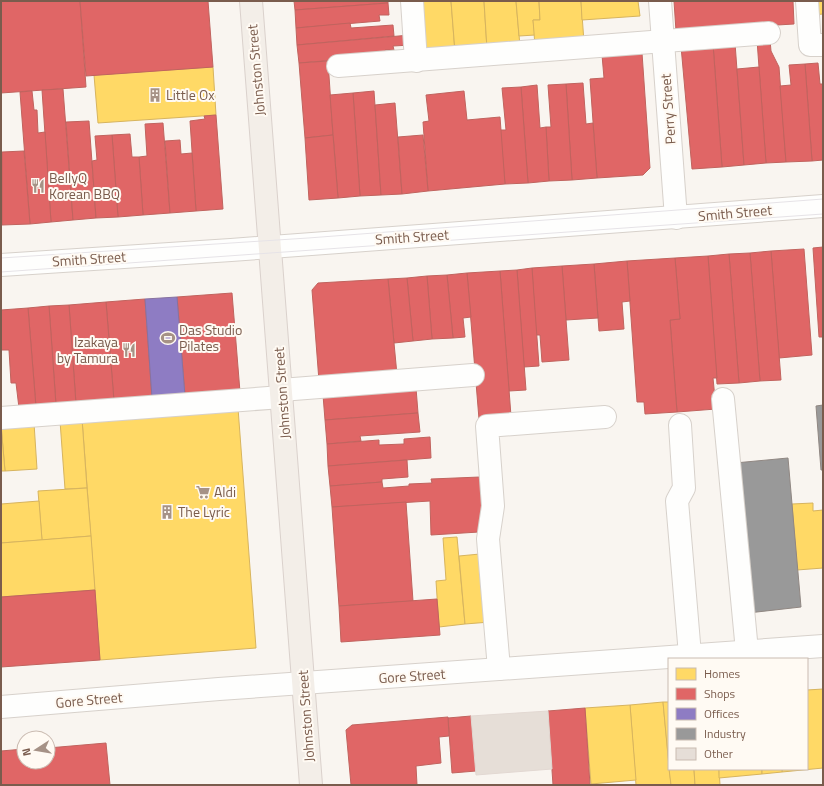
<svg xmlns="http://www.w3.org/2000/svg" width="824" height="786" font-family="'Titillium Web',sans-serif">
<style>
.homes{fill:#ffd966;stroke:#d7b45e}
.shops{fill:#e06666;stroke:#c1635e}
.offices{fill:#8e7cc3;stroke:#8872a0}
.industry{fill:#999;stroke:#908782}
.building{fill:#e6ded7;stroke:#e2d8d2}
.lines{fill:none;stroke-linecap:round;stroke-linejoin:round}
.minor-casing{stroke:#d7d1cb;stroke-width:24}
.major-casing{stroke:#dad1cc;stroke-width:24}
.minor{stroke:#fefefd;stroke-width:22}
.major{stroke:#f3eee8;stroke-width:22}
.tram{stroke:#e6e3e7;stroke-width:1}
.labels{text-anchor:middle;stroke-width:4;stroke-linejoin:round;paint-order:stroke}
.street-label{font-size:14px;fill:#7a5c4d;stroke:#fffaf3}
.poi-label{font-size:14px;fill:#7a5c4d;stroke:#fffaf3;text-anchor:start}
</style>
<rect width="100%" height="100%" fill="#f9f5f0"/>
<g class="homes">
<polygon points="419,1 451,1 455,52 428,54 423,47"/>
<polygon points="451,1 484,1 487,49 455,52"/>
<polygon points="484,1 516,1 520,46 487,49"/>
<polygon points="516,1 539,1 540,20 533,20 535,35 519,36"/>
<polygon points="539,1 581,1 584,42 535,46 533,20 540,20"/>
<polygon points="581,1 638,1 640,16 582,20"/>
<polygon points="811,1 823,1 823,14 812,15"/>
<polygon points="213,67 216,115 98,123 94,75"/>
<polygon points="238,408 256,648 100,660 82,419"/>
<polygon points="82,419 87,488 65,489 60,421"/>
<polygon points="34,423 37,469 5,471 1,425"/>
<polygon points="1,425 5,471 1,471"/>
<polygon points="87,488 91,536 42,540 38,491"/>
<polygon points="39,501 42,540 1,543 1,504"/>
<polygon points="813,503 813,511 823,510 823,568 797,570 792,504"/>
<polygon points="91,536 95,590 1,597 1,543"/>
<polygon points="457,537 465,624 439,627 436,581 446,580 443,538"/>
<polygon points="480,554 490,622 465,624 459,556"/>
<polygon points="823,689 823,768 782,772 782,769 807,769 807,690"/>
<polygon points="663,702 671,785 636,785 630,705"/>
<polygon points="663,702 669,702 669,767"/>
<polygon points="630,705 636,780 591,784 585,708"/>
<polygon points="669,769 694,769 695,785 671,785"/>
<polygon points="694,769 719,769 720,785 695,785"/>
<polygon points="719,769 762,769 762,774 719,778"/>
<polygon points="762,769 782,769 782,772 762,774"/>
</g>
<g class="shops">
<polygon points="1,1 80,1 86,87 1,93"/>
<polygon points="80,1 208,1 213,67 86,76"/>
<polygon points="294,1 388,1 388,3 295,10"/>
<polygon points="674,1 793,1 794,24 676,31"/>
<polygon points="388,3 389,15 379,15 380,21 296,28 295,10"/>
<polygon points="350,23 351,28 393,25 394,36 297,45 296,28"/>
<polygon points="410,35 411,45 393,46 394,50 385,50 385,56 299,63 297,45"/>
<polygon points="757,40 770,40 771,51 779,67 786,162 766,163"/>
<polygon points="735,43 744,165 722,167 713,44"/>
<polygon points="713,44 722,167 692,169 681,46"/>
<polygon points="642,53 650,168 643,175 597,178 590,79 604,78 602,55"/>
<polygon points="328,61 333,135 305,138 299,63"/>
<polygon points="818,63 820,84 823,84 823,160 812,161 805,64"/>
<polygon points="805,64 812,161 786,162 780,86 791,85 789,65"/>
<polygon points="759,67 766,163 744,165 737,69"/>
<polygon points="583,83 586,124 593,123 597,178 572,180 566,84"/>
<polygon points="566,84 572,180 549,181 546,127 551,127 548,85"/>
<polygon points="537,85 540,128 546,127 549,181 528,183 521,87"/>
<polygon points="521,87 528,183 505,184 500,130 506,130 502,88"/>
<polygon points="63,89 73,220 51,222 42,90"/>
<polygon points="32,91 34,110 37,110 38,133 45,132 51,222 30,224 20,92"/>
<polygon points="374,91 381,195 360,196 353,93"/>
<polygon points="464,91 467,120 500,117 505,184 428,191 423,122 429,121 426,95"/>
<polygon points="353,93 360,196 338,198 330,95"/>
<polygon points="395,103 402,194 381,195 375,105"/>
<polygon points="216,115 223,209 196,211 190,121 205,119 204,116"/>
<polygon points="89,121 96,218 73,220 66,122"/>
<polygon points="163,123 170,213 143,215 139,157 147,156 145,124"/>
<polygon points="130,134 132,157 139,157 143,215 118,217 112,135"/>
<polygon points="112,135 118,217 96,218 92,161 97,160 95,136"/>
<polygon points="333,135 338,198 309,200 305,138"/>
<polygon points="423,135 428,191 402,194 398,137"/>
<polygon points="180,140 181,154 192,153 196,211 170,213 165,141"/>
<polygon points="24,151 30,224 2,225 2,152"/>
<polygon points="823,247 823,337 819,337 813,248"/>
<polygon points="804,249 812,355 779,358 771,251"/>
<polygon points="771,251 781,380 760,381 750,253"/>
<polygon points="750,253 760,381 739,383 729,254"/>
<polygon points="729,254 739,383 717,384 708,256"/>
<polygon points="708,256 717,378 713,378 716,409 677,412 670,320 680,319 675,258"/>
<polygon points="675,258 680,319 670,320 677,412 645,414 644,402 637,402 627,261"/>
<polygon points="627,261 630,301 622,302 624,329 599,331 594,264"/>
<polygon points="594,264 598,318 566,320 562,266"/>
<polygon points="562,266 569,360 542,362 540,335 536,335 532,268"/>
<polygon points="532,268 539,366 524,367 517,270"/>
<polygon points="517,270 526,390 509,391 500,271"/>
<polygon points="500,271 511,416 479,419 467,273"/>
<polygon points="467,273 471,317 463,318 465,337 453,338 447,275"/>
<polygon points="447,275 453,338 432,339 427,276"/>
<polygon points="427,276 432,339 413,341 407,278"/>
<polygon points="407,278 413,341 394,343 388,279"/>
<polygon points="388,279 397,375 319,381 312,290 318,283"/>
<polygon points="232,293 240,392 185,396 177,297"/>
<polygon points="145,299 152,398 114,401 106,302"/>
<polygon points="106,302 114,401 76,404 69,305"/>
<polygon points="69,305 76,404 56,405 49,306"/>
<polygon points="49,306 56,405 36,407 28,308"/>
<polygon points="28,308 36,407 19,408 16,383 11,383 9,350 1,350 1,310"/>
<polygon points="416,388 418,413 325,420 323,395"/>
<polygon points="418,413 420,432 360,436 361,441 327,444 325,420"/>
<polygon points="430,437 431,458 328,466 327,444 379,440 379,445 404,444 404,439"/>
<polygon points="407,460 408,477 382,479 382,482 330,486 328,466"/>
<polygon points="480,477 486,515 479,532 431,535 430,501 332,507 330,486 382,482 383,488 409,486 409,484 432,483 431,479"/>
<polygon points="406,502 413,601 339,606 332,507"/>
<polygon points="95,590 100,660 1,667 1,597"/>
<polygon points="437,599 440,635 341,642 339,606"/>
<polygon points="585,708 590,785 553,785 548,711"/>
<polygon points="471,716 476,771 452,773 448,718"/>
<polygon points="448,717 449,736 439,737 441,763 416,766 417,785 351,785 346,730 352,725"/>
<polygon points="106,743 110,785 1,785 1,751 24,749 24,762 48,762 48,748"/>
</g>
<polygon class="offices" points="177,297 185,396 152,398 145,299"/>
<g class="industry">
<polygon points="823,405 823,470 821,470 816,406"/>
<polygon points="788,458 801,607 748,613 735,463"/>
</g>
<polygon class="building" points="548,711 552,769 476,775 471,716"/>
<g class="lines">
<defs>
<g id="minor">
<polyline points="412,1 416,61"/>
<polyline points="660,1 676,218"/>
<polyline points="807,1 810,45 823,45"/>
<polyline points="338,66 769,33"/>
<polyline points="1,265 231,250 823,206"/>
<polyline points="281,390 473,375"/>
<polyline points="723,399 747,651"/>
<polyline points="1,418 282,397"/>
<polyline points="680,425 684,488 677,501 690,655"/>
<polyline points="499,669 488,539 493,506 487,426 605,417"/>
<polyline points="1,707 219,689 823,646"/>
</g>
<polyline id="major" points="251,1 311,785"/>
</defs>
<use href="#minor" class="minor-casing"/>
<use href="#major" class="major-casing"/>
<use href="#minor" class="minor"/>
<use href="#major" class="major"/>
<g class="tram">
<polyline points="1,258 308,238 823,199"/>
<polyline points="1,272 823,214"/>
</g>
</g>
<defs>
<symbol id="building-bare" viewBox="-9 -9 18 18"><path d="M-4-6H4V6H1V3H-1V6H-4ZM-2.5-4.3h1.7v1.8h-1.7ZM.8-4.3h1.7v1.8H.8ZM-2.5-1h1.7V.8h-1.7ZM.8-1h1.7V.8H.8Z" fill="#a69286" stroke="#fffaf3" stroke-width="2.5" paint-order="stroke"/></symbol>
<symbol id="restaurant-bare" viewBox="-9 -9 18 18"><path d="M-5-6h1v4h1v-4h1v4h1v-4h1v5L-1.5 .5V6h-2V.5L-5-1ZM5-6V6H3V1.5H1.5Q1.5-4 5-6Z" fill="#a69286" stroke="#fffaf3" stroke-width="2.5" paint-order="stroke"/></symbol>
<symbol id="stadium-bare" viewBox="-9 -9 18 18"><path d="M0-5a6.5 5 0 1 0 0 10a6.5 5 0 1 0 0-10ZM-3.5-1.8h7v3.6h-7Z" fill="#a69286" stroke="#fffaf3" stroke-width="2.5" paint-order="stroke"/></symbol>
<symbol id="supermarket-bare" viewBox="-9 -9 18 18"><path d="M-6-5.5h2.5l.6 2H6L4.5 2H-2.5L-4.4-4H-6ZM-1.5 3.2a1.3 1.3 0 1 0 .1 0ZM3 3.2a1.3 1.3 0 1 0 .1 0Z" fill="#a69286" stroke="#fffaf3" stroke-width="2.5" paint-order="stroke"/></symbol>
</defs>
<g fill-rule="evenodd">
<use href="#building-bare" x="145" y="85" width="20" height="20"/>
<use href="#restaurant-bare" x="28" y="176" width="20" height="20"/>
<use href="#stadium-bare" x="158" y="328" width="20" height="20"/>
<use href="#restaurant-bare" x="119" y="340" width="20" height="20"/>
<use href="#supermarket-bare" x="193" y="482" width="20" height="20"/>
<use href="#building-bare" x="157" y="502" width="20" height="20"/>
</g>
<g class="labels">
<g class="street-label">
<text transform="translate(256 70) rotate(-95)" y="5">Johnston Street</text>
<text transform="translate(668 109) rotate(-94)" y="5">Perry Street</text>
<text transform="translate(735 213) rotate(-5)" y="5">Smith Street</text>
<text transform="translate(412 237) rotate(-4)" y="5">Smith Street</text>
<text transform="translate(89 259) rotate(-4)" y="5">Smith Street</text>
<text transform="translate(282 393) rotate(-94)" y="5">Johnston Street</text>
<text transform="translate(412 676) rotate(-4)" y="5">Gore Street</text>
<text transform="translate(89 700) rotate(-5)" y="5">Gore Street</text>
<text transform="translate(306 716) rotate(-94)" y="5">Johnston Street</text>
</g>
<g class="poi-label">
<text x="166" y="100">Little Ox</text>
<text x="49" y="183">BellyQ<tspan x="49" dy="16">Korean BBQ</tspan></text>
<text x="179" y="335">Das Studio<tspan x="179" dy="16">Pilates</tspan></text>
<text x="118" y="347" text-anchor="end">Izakaya<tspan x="118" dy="16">by Tamura</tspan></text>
<text x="214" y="497">Aldi</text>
<text x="178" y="517">The Lyric</text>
</g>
</g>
<rect width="824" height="786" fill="none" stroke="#7a5c4d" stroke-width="4"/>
<rect x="668" y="658" width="140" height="112" fill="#fffaf3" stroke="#cabbb1"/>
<rect x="676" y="668" width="20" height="12" fill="#ffd966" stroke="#cabbb1"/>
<text x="704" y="678" font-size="12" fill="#7a5c4d">Homes</text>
<rect x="676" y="688" width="20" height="12" fill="#e06666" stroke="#cabbb1"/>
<text x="704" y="698" font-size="12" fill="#7a5c4d">Shops</text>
<rect x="676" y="708" width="20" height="12" fill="#8e7cc3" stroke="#cabbb1"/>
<text x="704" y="718" font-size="12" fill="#7a5c4d">Offices</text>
<rect x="676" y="728" width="20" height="12" fill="#999999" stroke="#cabbb1"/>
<text x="704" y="738" font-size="12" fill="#7a5c4d">Industry</text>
<rect x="676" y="748" width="20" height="12" fill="#e6ded7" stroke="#cabbb1"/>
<text x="704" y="758" font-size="12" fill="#7a5c4d">Other</text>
<g transform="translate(36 750) rotate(258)"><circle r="19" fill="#fffaf3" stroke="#cabbb1"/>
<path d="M0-3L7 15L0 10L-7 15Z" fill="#a69286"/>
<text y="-6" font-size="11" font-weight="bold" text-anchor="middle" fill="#7a5c4d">N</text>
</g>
</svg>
